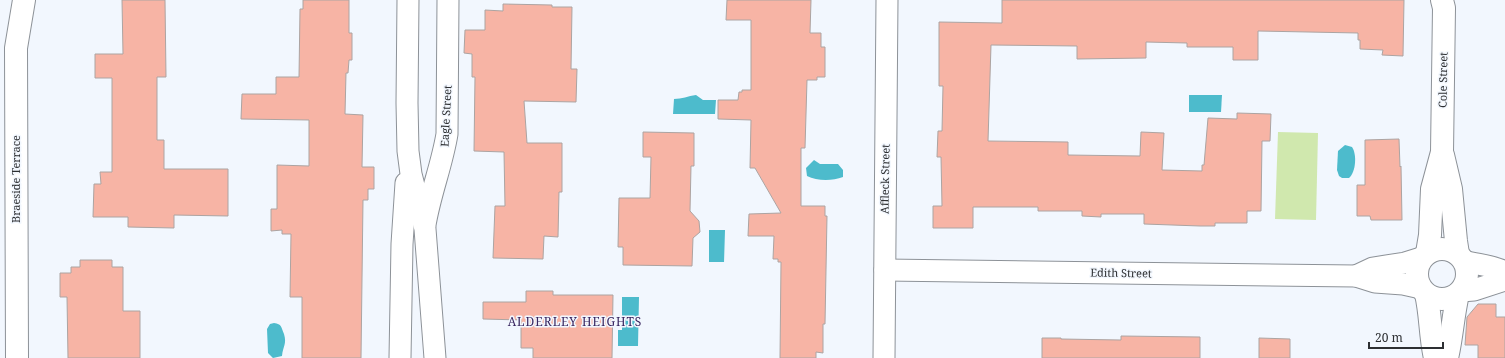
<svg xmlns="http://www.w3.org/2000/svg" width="1505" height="358" font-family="'Noto Serif',serif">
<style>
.green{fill:#d0e8ae}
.water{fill:#4dbbcc}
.building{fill:#f7b4a5;stroke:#aca4a2}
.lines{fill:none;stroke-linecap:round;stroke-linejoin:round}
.minor-casing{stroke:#8d9298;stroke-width:23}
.tertiary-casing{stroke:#8d9298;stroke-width:24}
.minor{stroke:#fff;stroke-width:21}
.tertiary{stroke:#fff;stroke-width:22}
.labels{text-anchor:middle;stroke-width:3;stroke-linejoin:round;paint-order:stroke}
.street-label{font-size:11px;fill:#2d2f32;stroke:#f2f7fe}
.neighbourhood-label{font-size:12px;letter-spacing:1px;fill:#392660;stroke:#f2f7fe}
</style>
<rect width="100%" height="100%" fill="#f2f7fe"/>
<polygon class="green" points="1278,132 1318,133 1316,220 1275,219"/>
<g class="water">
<path d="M 696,95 L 703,100 L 716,100 L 715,114 L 673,114 L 674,99 C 682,99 688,96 696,95 Z"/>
<polygon points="1189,95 1222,95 1221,112 1189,112"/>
<path d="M 1345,145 L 1352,147 C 1357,154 1356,172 1349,178 L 1342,178 L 1339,176 L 1337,170 L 1338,151 Z"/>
<path d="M 814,160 L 820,164 L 838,164 L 843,170 L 843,177 C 832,181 817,181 807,176 L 806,168 Z"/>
<polygon points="709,230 725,230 724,262 709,262"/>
<polygon points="622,297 639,297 638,346 618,346 618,330 622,330"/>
<path d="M 274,323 C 282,324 281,327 284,334 C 287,344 283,346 282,356 L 273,358 L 268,353 L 267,329 L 270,324 Z"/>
</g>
<g class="building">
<polygon points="122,0 165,0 166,77 157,77 157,140 164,140 164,169 228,169 228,216 174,215 174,228 128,227 128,217 93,217 94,184 101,184 100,172 112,172 112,78 95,78 95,54 123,54"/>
<polygon points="303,0 349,0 349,33 352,33 352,60 349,60 348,73 346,73 345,114 363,115 362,167 374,167 374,189 368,189 368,200 363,200 361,358 302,358 302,297 290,297 291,234 282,234 282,230 271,231 271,209 277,209 277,165 309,166 309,120 241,119 242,94 276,94 276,77 299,77 300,9 303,9"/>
<polygon points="727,0 811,0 810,33 821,33 821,47 825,47 825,77 817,77 817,80 807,80 805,148 801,148 801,206 825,206 825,216 827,216 825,324 823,324 823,353 816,352 816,358 780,358 781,262 778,262 778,259 773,259 774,236 748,236 749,214 781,213 755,168 750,168 751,120 718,119 718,100 738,100 739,92 742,92 742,90 751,90 751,20 726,20"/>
<polygon points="1002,0 1404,0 1403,56 1382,55 1383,50 1360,49 1360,40 1358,40 1358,33 1258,31 1258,60 1233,60 1233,47 1187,47 1187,43 1146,42 1146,58 1077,59 1077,46 991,45 988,141 1068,142 1068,155 1140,156 1141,132 1164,133 1162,170 1202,171 1202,165 1204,165 1208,118 1237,119 1237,113 1271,114 1270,141 1262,141 1261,211 1247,211 1247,223 1215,223 1215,226 1200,226 1144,224 1144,214 1101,214 1101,217 1082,216 1082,211 1038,211 1038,207 973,207 973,228 933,228 933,206 942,206 941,157 937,157 938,131 942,131 943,86 939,86 939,22 1002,23"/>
<polygon points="503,4 552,5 552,7 572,7 571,69 577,69 576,102 524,101 527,143 562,143 562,192 559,192 558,237 544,236 543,259 493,258 495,206 505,206 504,152 474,151 475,77 472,77 472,54 464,53 465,30 485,30 485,10 503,11"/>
<polygon points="643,132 694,133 694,166 691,166 690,211 699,221 700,232 693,238 692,266 623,265 623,247 618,247 619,198 650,198 651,157 643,157"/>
<polygon points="1399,139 1400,167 1401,166 1402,220 1371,220 1370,216 1357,216 1357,185 1365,185 1365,140"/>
<polygon points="80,260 112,260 112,267 123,267 123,311 140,311 140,358 68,358 67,297 60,297 60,273 71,273 71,267 80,267"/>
<polygon points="526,291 553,291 553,295 613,295 612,358 533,358 533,348 521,348 521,320 483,319 483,302 526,302"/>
<polygon points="1478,304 1496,304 1496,317 1505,317 1505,358 1478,358 1478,345 1465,345 1467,317"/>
<polygon points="1121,336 1200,337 1200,358 1042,358 1042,338 1061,338 1061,339 1121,340"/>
<polygon points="1259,338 1290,339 1290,358 1259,358"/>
</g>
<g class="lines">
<defs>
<g id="minor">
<polyline points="408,0 407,103 408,151 411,174 425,229 435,358"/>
<path d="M 425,225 C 430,194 442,165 447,134 L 448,0"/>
<path d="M 1464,261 C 1478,265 1492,265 1505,272"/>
<polyline points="885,270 1356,276 1375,282 1403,284 1421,288"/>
<polyline points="1356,276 1373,268 1405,263 1421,258"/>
<polyline points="1461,291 1474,290 1505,280"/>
<polyline points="400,358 402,244 406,183"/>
<polyline points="884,358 887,0"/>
</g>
<g id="tertiary">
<polyline points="1443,155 1451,189 1456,241 1458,254"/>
<circle cx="1442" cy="274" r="25"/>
<polyline points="1427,253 1430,235 1432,189 1442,152 1444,8 1442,0"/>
<path d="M 1426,294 C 1431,315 1430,337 1435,358"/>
<polyline points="17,358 16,48 24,0"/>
<path d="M 1447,358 C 1452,337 1453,315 1458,294"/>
</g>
</defs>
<use href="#minor" class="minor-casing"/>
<use href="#tertiary" class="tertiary-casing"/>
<use href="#minor" class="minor"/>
<use href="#tertiary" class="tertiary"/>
</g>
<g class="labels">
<g class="street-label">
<text transform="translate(1443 80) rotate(-89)" y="4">Cole Street</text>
<text transform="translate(446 116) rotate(-87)" y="4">Eagle Street</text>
<text transform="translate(16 179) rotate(-90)" y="4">Braeside Terrace</text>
<text transform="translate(885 179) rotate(-89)" y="4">Affleck Street</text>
<text transform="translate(1121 273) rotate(1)" y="4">Edith Street</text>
</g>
<g class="neighbourhood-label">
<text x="575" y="326">ALDERLEY HEIGHTS</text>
</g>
</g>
<path d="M1369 342v6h74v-6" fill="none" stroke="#2d2f32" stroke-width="2"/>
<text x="1375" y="342" font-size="12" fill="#2d2f32" stroke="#f2f7fe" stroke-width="3" paint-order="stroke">20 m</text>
</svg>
